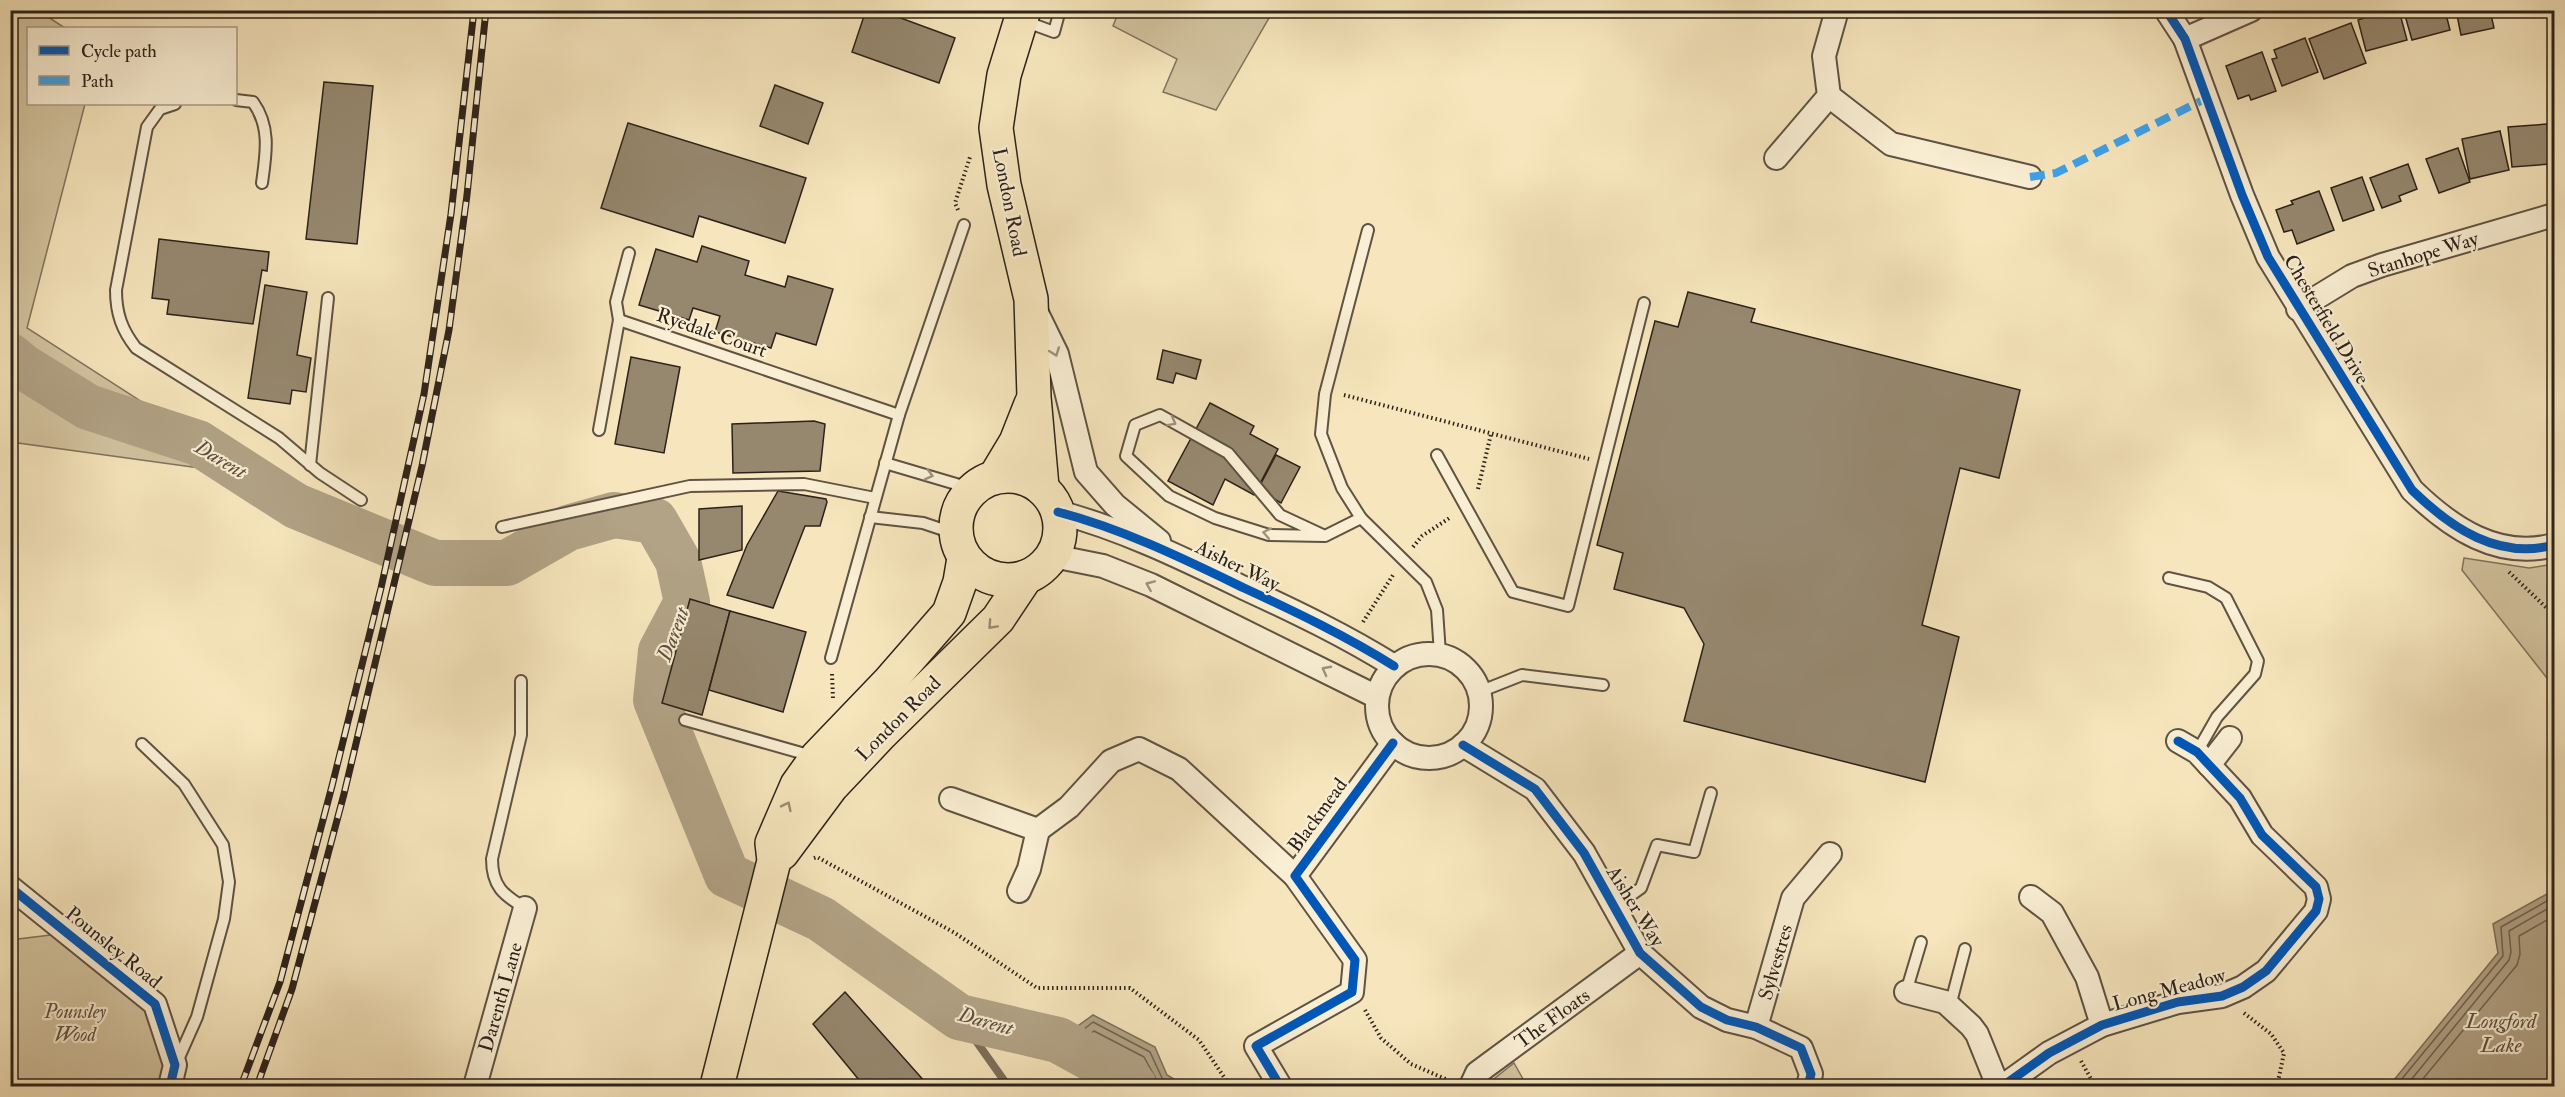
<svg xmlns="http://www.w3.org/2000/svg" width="2565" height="1097" font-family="'IM FELL Double Pica',serif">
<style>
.green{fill:#d4c5a1;stroke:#80745e;stroke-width:1.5}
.water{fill:#b2a386;stroke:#7c6f5b;stroke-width:1.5}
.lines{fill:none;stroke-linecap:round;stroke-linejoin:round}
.shore{stroke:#6f6250;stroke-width:1.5}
.stream{stroke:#7c6f5b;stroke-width:8}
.river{stroke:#b2a386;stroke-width:46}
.building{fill:#96886f;stroke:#2c221a;stroke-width:1.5}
.lane-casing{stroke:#5f5343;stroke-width:14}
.street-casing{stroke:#5f5343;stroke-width:26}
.primary-casing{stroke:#2c221a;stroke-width:36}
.path{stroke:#2c221a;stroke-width:4;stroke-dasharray:1.5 3;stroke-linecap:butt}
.lane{stroke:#faefd4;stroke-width:10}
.street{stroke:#faefd4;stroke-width:22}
.primary{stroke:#f7e6bd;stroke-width:33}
.rail-casing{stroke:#2c221a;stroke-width:7}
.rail{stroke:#faefd4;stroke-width:4.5;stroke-dasharray:14;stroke-linecap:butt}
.quiet{stroke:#3ea2ea;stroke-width:8;stroke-dasharray:15 8;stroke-linecap:butt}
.cycleway-casing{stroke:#faefd4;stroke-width:13}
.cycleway{stroke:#0057b8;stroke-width:9}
.oneway{stroke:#9d9380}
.oneway2{stroke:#9c8e74}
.labels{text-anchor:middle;stroke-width:4.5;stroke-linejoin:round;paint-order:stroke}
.street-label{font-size:20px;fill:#2c221a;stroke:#faefd4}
.park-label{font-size:20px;font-style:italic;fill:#5e5342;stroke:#faefd4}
.water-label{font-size:21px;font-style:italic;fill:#5b4f40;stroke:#faefd4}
</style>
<rect width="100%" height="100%" fill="#f7e6bd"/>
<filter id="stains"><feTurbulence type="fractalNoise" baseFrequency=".00333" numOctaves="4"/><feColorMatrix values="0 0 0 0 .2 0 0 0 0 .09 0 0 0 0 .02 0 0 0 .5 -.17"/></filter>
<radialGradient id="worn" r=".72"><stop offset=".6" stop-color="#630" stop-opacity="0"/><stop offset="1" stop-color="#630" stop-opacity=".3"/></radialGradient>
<g class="green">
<polygon points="11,10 39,11 65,28 28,28 28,104 85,104 27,328 257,476 11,442"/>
<polygon points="1119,11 1119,10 1273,11 1216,110 1163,92 1177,59 1113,26"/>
<polygon points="2464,558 2529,568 2554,564 2554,687 2462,570"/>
<polygon points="67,933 155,1004 170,1086 11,1086 10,940"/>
<polygon points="1514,1063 1527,1086 1485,1086"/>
</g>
<g class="water">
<polygon points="2554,890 2554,1086 2389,1086 2498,953 2493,924"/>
<polygon points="1093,1015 1155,1047 1167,1075 1186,1086 1083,1086 1087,1072 1058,1040"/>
</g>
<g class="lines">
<g class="shore">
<polyline points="1089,1086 1093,1069 1069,1041 1093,1022 1150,1052 1162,1078 1174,1086"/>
<polyline points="1097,1086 1100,1066 1080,1042 1094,1031 1144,1057 1160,1086"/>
<polyline points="1106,1086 1109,1067 1097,1048 1099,1044 1137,1064 1148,1086"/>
<polyline points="2396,1086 2503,956 2501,927 2554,897"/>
<polyline points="2406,1086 2509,960 2511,952 2509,931 2554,905"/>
<polyline points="2417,1086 2517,965 2520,954 2519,936 2554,916"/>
</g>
<polyline class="stream" points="959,1017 1008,1086"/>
<polyline class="river" points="10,356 22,366 88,407 198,443 296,506 435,563 507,563 568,528 614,515 655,521 678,561 687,602 661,651 656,700 727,875 821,919 959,1017 1058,1040 1127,1078 1134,1086"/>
</g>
<g class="building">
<polygon points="866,10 879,10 955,38 939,83 852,52"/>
<polygon points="2362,10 2399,10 2407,40 2366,51 2358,20 2364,18"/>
<polygon points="2408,10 2445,10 2450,30 2412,40 2404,12"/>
<polygon points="2456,10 2490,10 2494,28 2461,35"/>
<polygon points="2501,10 2534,10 2535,14 2501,16"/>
<polygon points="2351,23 2366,63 2324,79 2309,39"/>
<polygon points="2305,38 2318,72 2282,86 2272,59 2277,58 2274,50"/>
<polygon points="2262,52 2276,91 2251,100 2249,95 2238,99 2226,66"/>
<polygon points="324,82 373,86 357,244 306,239"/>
<polygon points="775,85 823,103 808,144 760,126"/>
<polygon points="628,123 806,178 785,243 699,216 693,237 601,208"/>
<polygon points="2547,124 2550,164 2512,167 2508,127"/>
<polygon points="2500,131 2509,170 2470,179 2462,139"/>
<polygon points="2458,148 2470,182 2439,193 2426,159"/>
<polygon points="2408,164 2417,189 2399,196 2401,201 2382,208 2370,178"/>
<polygon points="2362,177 2374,210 2343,221 2331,188"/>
<polygon points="2319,191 2334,230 2297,244 2292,230 2284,232 2276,210 2293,204 2291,201"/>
<polygon points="159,239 269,252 267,271 262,270 253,324 167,314 169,300 152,298"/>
<polygon points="702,246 749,261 745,275 785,287 788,276 833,289 816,345 776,333 771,348 715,332 720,316 693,308 689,320 639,305 656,249 697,262"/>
<polygon points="265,285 307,292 297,355 311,358 306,392 292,390 290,404 248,398"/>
<polygon points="1688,292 1755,309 1751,322 2020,390 1999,478 1960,468 1922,625 1959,637 1925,782 1684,721 1704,644 1684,608 1614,589 1623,553 1597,545 1655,321 1678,327"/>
<polygon points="1163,350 1201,360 1196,379 1176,373 1173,383 1157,379"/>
<polygon points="631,357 680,367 664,453 615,444"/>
<polygon points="1210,403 1254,426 1250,434 1278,449 1254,495 1225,479 1213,505 1168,481"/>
<polygon points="814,421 825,424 820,471 733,473 732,424"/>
<polygon points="1276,455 1300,467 1281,503 1258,489"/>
<polygon points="778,491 826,499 827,502 820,526 805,526 773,608 727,595 747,545"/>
<polygon points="742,506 742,550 699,560 699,509"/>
<polygon points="690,599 730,611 702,715 662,703"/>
<polygon points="730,611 806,632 783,712 709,690"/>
<polygon points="845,992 926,1083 923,1086 864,1086 813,1024"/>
</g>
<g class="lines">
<defs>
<g id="lane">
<polyline points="1024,21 1054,32 1060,10"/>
<path d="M 236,100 L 253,102 C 271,127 266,154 262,183"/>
<path d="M 175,104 L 160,109 L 147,127 L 116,290 C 116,314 122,330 136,348 L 279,438 L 320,473 L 361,500"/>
<polyline points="1368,230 1325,394 1321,434 1342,488 1361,518 1426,582 1437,610 1440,654"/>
<polyline points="619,320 616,302 629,253"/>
<polyline points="599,430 619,320 899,415"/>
<polyline points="1437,455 1513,592 1568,606 1644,303"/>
<polyline points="885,463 973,489"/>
<polyline points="310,465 328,298"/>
<polyline points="870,517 923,523 956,534"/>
<polyline points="502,527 690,486 804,484 875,498"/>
<polyline points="1325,536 1280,515 1228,453 1160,415 1135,425 1126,456 1169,496 1215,518 1269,535 1325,536 1361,518"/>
<polyline points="2169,578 2208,587 2226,598 2258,661 2255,674 2217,717 2197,752"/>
<polyline points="831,658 899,415 964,225"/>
<path d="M 521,681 L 521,735 L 492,859 C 492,886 503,895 525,908"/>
<polyline points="1479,692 1522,675 1603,685"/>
<polyline points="685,720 812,756"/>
<polyline points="142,744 184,784 223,845 229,882 224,919 197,1017 177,1062"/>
<polyline points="1613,908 1641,888 1657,845 1694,852 1711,793"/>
<polyline points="1906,992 1921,942"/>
<polyline points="1950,1006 1965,949"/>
</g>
<g id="street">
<path d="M 2166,10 L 2185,39 L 2242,195 L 2268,257 L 2412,490 C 2451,528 2498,560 2554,545"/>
<polyline points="2185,39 2251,10"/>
<polyline points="1829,96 1891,144 2030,177"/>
<polyline points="1776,158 1829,96 1824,56 1837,10"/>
<polyline points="1035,309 1057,354 1086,472 1115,505 1159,541"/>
<polyline points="2298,309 2352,276 2382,265 2554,215"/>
<path d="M 1058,512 C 1123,529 1184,559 1244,588 C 1296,612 1346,636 1394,666"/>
<polyline points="1053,556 1103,566 1151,585 1377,697"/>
<circle cx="1429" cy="706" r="52"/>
<polyline points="1463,745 1535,789 1584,853 1640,953 1701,1007 1727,1020 1756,1027 1801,1048 1811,1074 1808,1086"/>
<polyline points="2209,765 2230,738"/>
<polyline points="951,799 1038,830 1029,869 1019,891"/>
<polyline points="1038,830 1069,807 1111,761 1139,749 1179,769 1295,876"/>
<polyline points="10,887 155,1004 175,1065 170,1086"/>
<polyline points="2031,897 2052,913 2087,977 2102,1025"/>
<polyline points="1906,992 1945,1002 1971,1026 1977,1034 1998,1086"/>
<polyline points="1756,1027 1793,898 1830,854"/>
<polyline points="475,1086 525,908"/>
<polyline points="1280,1086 1256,1046 1352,992 1355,960 1295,876 1393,743"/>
<polyline points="1471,1086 1477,1073 1640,953"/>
<polyline points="2003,1086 2049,1053 2102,1025 2178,1002 2222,996 2243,987 2266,971 2316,911 2319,899 2316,887 2262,835 2240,798 2197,752 2178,741"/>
</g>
<g id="primary">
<polyline points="1024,10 1004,75 996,128 1004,185 1031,299 1034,397 1042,487"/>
<circle cx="1008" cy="528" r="52"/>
<polyline points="995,477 1016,442 1031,404"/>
<polyline points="782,853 831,787 881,734 998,619 1026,577"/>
<polyline points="717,1086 774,861 772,843 797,785 817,757 888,683 949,613 960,582 964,558"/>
</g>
</defs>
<use href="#lane" class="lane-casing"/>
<use href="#street" class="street-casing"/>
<use href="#primary" class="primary-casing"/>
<g class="path">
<polyline points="958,210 955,203 970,157"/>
<polyline points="1344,395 1589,459"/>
<polyline points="1478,489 1491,434"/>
<polyline points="1413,547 1422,536 1451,517"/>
<polyline points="2509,572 2554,615"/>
<polyline points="1363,622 1393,575"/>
<polyline points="832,674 833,699"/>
<polyline points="814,858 817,857 955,933 1037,988 1130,988 1199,1040 1230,1086"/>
<polyline points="1365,1010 1381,1038 1411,1064 1448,1080"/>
<polyline points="2244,1013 2271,1034 2284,1053 2277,1086"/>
<polyline points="2081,1061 2095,1086"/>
</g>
<use href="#lane" class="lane"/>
<use href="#street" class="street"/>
<use href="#primary" class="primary"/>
<defs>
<g id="rail">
<polyline points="241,1086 280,982 332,786 381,588 424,394 451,214 474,10"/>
<polyline points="257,1086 292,989 344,794 422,466 449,330 467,195 486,10"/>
</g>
</defs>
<use href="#rail" class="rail-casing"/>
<use href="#rail" class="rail"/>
<polyline class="quiet" points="2030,177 2056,173 2207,98"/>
<defs>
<g id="cycleway">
<path d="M 2166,10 L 2185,39 L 2242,195 L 2268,257 L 2412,490 C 2451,528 2498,560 2554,545"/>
<path d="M 1058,512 C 1123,529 1184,559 1244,588 C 1296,612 1346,636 1394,666"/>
<polyline points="1463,745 1535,789 1584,853 1640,953 1701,1007 1727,1020 1756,1027 1801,1048 1811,1074 1808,1086"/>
<polyline points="10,887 155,1004 175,1065 170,1086"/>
<polyline points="1280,1086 1256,1046 1352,992 1355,960 1295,876 1393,743"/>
<polyline points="2003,1086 2049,1053 2102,1025 2178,1002 2222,996 2243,987 2266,971 2316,911 2319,899 2316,887 2262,835 2240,798 2197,752 2178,741"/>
</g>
</defs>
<use href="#cycleway" class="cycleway-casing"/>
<use href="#cycleway" class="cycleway"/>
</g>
<defs><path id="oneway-chevron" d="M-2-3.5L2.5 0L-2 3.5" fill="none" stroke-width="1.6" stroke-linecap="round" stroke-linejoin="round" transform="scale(1.5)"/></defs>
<g class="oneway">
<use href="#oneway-chevron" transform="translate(1055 352) rotate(70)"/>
<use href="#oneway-chevron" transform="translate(1172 422) rotate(29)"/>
<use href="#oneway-chevron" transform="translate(929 475) rotate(15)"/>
<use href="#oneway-chevron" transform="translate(1267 533) rotate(-169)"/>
<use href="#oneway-chevron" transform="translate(1150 585) rotate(-157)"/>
<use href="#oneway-chevron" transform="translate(1326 670) rotate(-152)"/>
</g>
<g class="oneway2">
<use href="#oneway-chevron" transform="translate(992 625) rotate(133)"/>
<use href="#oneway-chevron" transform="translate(787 806) rotate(-64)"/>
</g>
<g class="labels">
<g class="street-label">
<text transform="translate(1010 202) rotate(79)" y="7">London Road</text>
<text transform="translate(2423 254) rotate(-17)" y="7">Stanhope Way</text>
<text transform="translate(2327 319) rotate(59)" y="7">Chesterfield Drive</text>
<text transform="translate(712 332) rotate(19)" y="7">Ryedale Court</text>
<text transform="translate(1238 565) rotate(26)" y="7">Aisher Way</text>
<text transform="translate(898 718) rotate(-45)" y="7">London Road</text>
<text transform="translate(1317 815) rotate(-54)" y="7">Blackmead</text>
<text transform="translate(1636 906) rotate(58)" y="7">Aisher Way</text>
<text transform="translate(114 947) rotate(39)" y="7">Pounsley Road</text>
<text transform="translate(1775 962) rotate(-74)" y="7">Sylvestres</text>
<text transform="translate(2169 989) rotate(-15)" y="7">Long Meadow</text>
<text transform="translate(500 997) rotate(-74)" y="7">Darenth Lane</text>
<text transform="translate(1552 1018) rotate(-36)" y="7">The Floats</text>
</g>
<g class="park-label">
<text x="75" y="1018">Pounsley<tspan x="75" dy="23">Wood</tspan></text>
</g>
<g class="water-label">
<text transform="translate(221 459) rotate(31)" y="7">Darent</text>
<text transform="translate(673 634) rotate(-69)" y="7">Darent</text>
<text transform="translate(986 1021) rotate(16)" y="7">Darent</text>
<text x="2501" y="1028">Longford<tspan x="2501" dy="24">Lake</tspan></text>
</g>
</g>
<rect width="2565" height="1097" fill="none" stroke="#f7e6bd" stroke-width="36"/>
<rect x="12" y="12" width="2541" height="1073" fill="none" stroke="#2c221a" stroke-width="3"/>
<rect x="18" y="18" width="2529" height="1061" fill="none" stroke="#2c221a" stroke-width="1.5"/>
<rect x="27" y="27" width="210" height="78" fill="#faefd4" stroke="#a89d8a" stroke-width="1.5"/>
<rect x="39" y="46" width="30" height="9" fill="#0057b8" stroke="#a89d8a" stroke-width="1.5"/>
<text x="81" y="57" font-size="18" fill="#2c221a">Cycle path</text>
<rect x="39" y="76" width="30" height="9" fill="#3ea2ea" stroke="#a89d8a" stroke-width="1.5"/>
<text x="81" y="87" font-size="18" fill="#2c221a">Path</text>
<rect width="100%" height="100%" filter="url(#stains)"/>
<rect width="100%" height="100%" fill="url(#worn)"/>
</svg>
